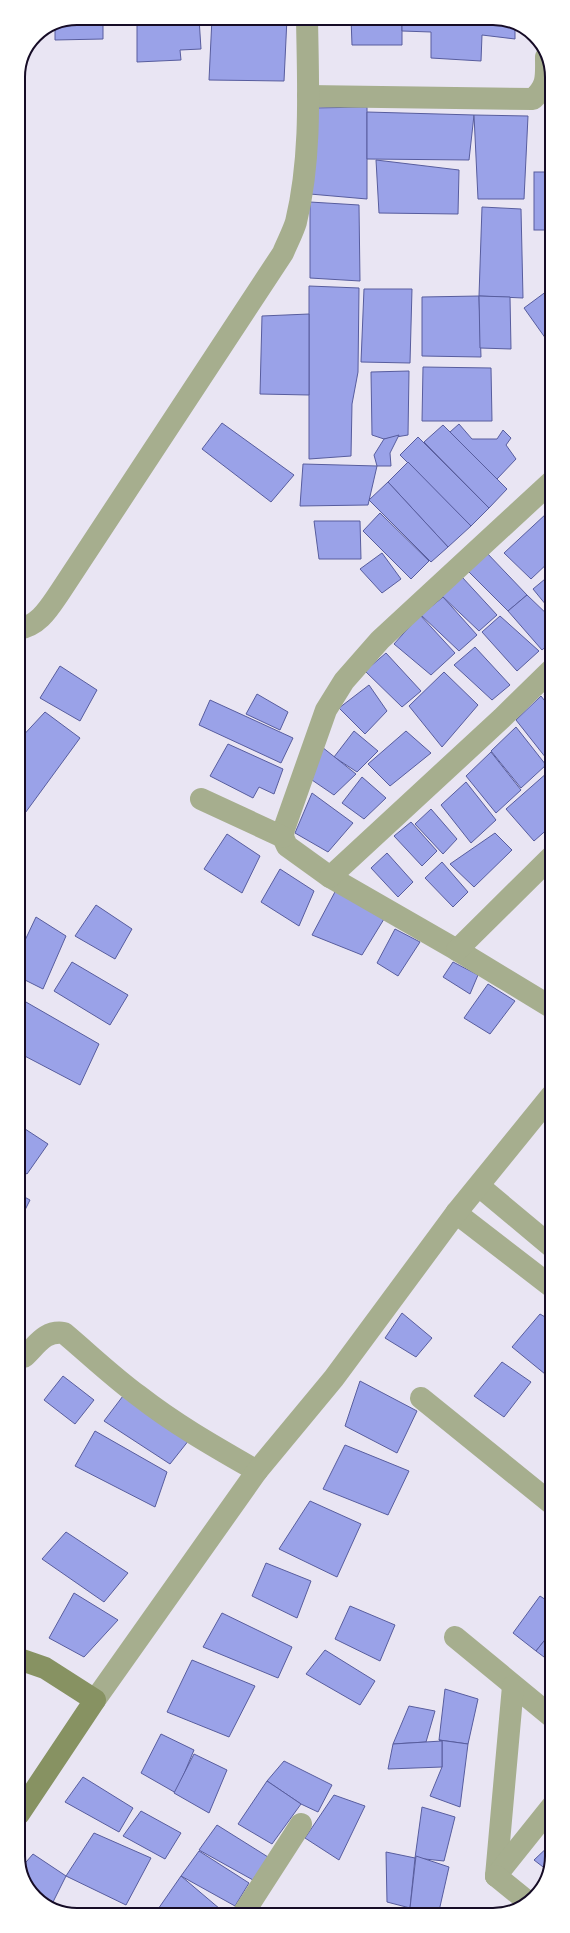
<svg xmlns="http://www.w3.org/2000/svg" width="570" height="1933" font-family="'Nunito Sans',sans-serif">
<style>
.building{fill:#9aa2e8;stroke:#585d9e}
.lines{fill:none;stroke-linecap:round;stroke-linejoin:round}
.street{stroke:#a6ae8e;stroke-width:22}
.secondary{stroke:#879262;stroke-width:22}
.rim{fill:none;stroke:#160c26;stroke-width:2}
</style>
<rect width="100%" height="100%" fill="#e9e5f3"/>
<g class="building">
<polygon points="77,18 103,18 103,39 55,40 55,27"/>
<polygon points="137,18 199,18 201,49 180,50 181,60 137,62"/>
<polygon points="212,18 287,18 284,81 209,80"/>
<polygon points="351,18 402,18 402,45 352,45"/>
<polygon points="402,18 500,18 515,25 515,39 482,35 481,61 431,58 431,32 402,31"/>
<polygon points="367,107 367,199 310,194 313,108"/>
<polygon points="367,112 474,115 469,160 367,159"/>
<polygon points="474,115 528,116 524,199 478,199"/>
<polygon points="376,160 459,170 458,214 379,213"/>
<rect x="534" y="172" width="17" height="58"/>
<polygon points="310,202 359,205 360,281 310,278"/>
<polygon points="482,207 521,209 523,298 479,296"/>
<polygon points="309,286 359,288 358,372 352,404 351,456 309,459"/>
<polygon points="551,288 551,346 524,308"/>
<polygon points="364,289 412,289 410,363 361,362"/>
<polygon points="479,296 481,357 422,356 422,297"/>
<polygon points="479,296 510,297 511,349 480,348"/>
<polygon points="309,314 309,395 260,394 262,316"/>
<polygon points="423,367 491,368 492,421 422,421"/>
<polygon points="409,371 408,435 384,439 372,435 371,372"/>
<polygon points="222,423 294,475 271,502 202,449"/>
<polygon points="459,424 472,439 497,439 503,430 511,438 506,445 516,459 497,479 450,432"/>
<polygon points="443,425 507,489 489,508 424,442"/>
<polygon points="399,435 390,453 391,466 377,466 374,455 384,439"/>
<polygon points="418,437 489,508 471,526 400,455"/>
<polygon points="408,462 471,526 448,547 388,482"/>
<polygon points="303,464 377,466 368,505 300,506"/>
<polygon points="388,482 448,547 431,562 369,500"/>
<polygon points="380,513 429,561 411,579 363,531"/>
<polygon points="547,513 551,516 551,560 531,579 504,553"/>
<polygon points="314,521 360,521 361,559 319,559"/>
<polygon points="486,552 527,595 508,611 468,571"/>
<polygon points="382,553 401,579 382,593 360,569"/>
<polygon points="551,574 551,611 533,589"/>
<polygon points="462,577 497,615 479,631 441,595"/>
<polygon points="527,595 551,618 551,642 542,650 508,611"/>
<polygon points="443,597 477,635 459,651 421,615"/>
<polygon points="420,615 455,653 431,675 394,644"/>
<polygon points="500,616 539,651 517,671 482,632"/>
<polygon points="475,647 510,685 492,700 454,665"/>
<polygon points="386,653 421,691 402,707 365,671"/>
<polygon points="60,666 97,690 80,721 40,698"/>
<polygon points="444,672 478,705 442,747 409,706"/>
<polygon points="369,685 387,711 365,734 339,708"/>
<polygon points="551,687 551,703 544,694"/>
<polygon points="257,694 288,712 280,730 246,714"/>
<polygon points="541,696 551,709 551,752 546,758 516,720"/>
<polygon points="210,700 293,738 281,763 199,725"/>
<polygon points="45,712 80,738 20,820 18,818 18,741"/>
<polygon points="516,727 546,765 521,788 491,751"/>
<polygon points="354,731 378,751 357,772 334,757"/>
<polygon points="406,731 431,753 390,786 368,764"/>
<polygon points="228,744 283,769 274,794 259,787 253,798 210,776"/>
<polygon points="322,747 356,774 334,795 312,780"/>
<polygon points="491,752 521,790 496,813 466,776"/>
<polygon points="548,772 551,775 551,826 534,841 506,809"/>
<polygon points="362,777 386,798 364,819 342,803"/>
<polygon points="466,782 496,820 471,843 441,805"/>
<polygon points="312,793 353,823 328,852 295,833"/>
<polygon points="431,809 457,839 443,854 415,824"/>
<polygon points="411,822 437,851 422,866 394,836"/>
<polygon points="495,833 512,850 474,887 450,864"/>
<polygon points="227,834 260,856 242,893 204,869"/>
<polygon points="387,853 413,882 398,897 371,868"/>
<polygon points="442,862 468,892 453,907 425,878"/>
<polygon points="280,869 314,891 299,926 261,902"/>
<polygon points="336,890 384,919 362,955 312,935"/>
<polygon points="96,905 132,929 115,959 75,936"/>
<polygon points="36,917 66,936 43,989 19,977 19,953"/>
<polygon points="395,929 420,942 398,976 377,963"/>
<polygon points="72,962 128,995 110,1025 54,991"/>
<polygon points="453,962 478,975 470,994 443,977"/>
<polygon points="488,984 515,1001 490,1034 464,1018"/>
<polygon points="19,998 99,1044 80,1085 19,1053"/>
<polygon points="19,1125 48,1144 27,1174 19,1169"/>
<polygon points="19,1194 30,1200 19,1222"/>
<polygon points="402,1313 432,1338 416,1357 385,1338"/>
<polygon points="540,1314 552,1321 552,1366 545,1374 512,1347"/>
<polygon points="502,1362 531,1382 504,1417 474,1396"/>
<polygon points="552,1368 552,1379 546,1375"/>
<polygon points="63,1376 94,1400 75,1424 44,1400"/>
<polygon points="360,1381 417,1411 397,1453 345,1426"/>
<polygon points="126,1392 189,1440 170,1464 104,1421"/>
<polygon points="95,1431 167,1472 155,1507 75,1466"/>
<polygon points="345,1445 409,1471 388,1515 323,1489"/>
<polygon points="310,1501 361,1524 337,1577 279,1549"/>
<polygon points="66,1532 128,1573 104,1602 42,1559"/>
<polygon points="266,1563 311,1581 297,1618 252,1596"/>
<polygon points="74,1593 118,1620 84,1657 49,1638"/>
<polygon points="540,1596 552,1604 552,1631 536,1651 513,1633"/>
<polygon points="350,1606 395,1625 380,1661 335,1639"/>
<polygon points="222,1613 292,1647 278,1678 203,1647"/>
<polygon points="552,1631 552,1663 536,1651"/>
<polygon points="325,1650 375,1681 360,1705 306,1674"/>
<polygon points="192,1660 255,1686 229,1737 167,1712"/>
<polygon points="445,1689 478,1699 468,1744 439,1740"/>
<polygon points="409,1706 435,1711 426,1742 393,1744"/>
<polygon points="161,1734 194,1750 176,1793 141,1773"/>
<polygon points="439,1740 468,1744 460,1807 430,1796 442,1767 442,1741"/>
<polygon points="442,1741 442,1767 388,1769 393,1744"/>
<polygon points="194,1754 227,1770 209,1813 174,1793"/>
<polygon points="284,1761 332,1785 318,1812 301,1804 267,1781"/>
<polygon points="83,1777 133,1808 119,1832 65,1802"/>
<polygon points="267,1781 301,1804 272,1844 238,1824"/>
<polygon points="334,1795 365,1806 339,1860 305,1838"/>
<polygon points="422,1807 455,1817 444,1861 415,1858"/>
<polygon points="141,1811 181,1833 165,1859 123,1836"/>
<polygon points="217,1825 268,1857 253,1880 199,1850"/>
<polygon points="94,1833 151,1858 126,1905 66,1876"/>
<polygon points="552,1843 552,1856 547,1870 534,1860"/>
<polygon points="199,1851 249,1883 235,1906 181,1876"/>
<polygon points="386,1852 415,1858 410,1908 387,1902"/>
<polygon points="33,1854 66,1876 53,1902 32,1890 20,1869"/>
<polygon points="416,1856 449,1867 439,1911 410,1908"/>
<polygon points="181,1876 220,1909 217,1915 159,1915 156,1912"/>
</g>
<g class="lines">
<g class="street">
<path d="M 308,96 L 533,99 C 548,85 546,77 546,57"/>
<polyline points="551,482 380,640 344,681 326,710 284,829 283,837 287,846 330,877 457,950 551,1007"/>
<path d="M 18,629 C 39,626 49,608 60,592 L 283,253 C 287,243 293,232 296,222 C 312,156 308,86 307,18"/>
<polyline points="201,799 283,837"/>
<polyline points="330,877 502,718 551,670"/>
<polyline points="457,950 551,857"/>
<polyline points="479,1186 552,1247"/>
<polyline points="456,1213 552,1287"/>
<path d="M 24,1357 C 37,1345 45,1330 64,1333 C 89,1354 113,1377 139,1396 C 176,1425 217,1448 257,1471"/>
<polyline points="421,1398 552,1504"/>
<polyline points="455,1637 552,1717"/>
<polyline points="95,1700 257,1471 334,1378 456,1213 551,1096"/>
<polyline points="496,1876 513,1686"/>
<polyline points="496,1876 552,1806"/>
<polyline points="496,1876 527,1901"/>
<polyline points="243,1914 301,1824"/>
</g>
<polyline class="secondary" points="19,1659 45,1668 95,1700 19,1814"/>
</g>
<path d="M0 0H570V1933H0ZM77 25H493A52 52 0 0 1 545 77V1856A52 52 0 0 1 493 1908H77A52 52 0 0 1 25 1856V77A52 52 0 0 1 77 25Z" fill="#fff" fill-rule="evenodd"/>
<path class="rim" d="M77 25H493A52 52 0 0 1 545 77V1856A52 52 0 0 1 493 1908H77A52 52 0 0 1 25 1856V77A52 52 0 0 1 77 25Z"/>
</svg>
